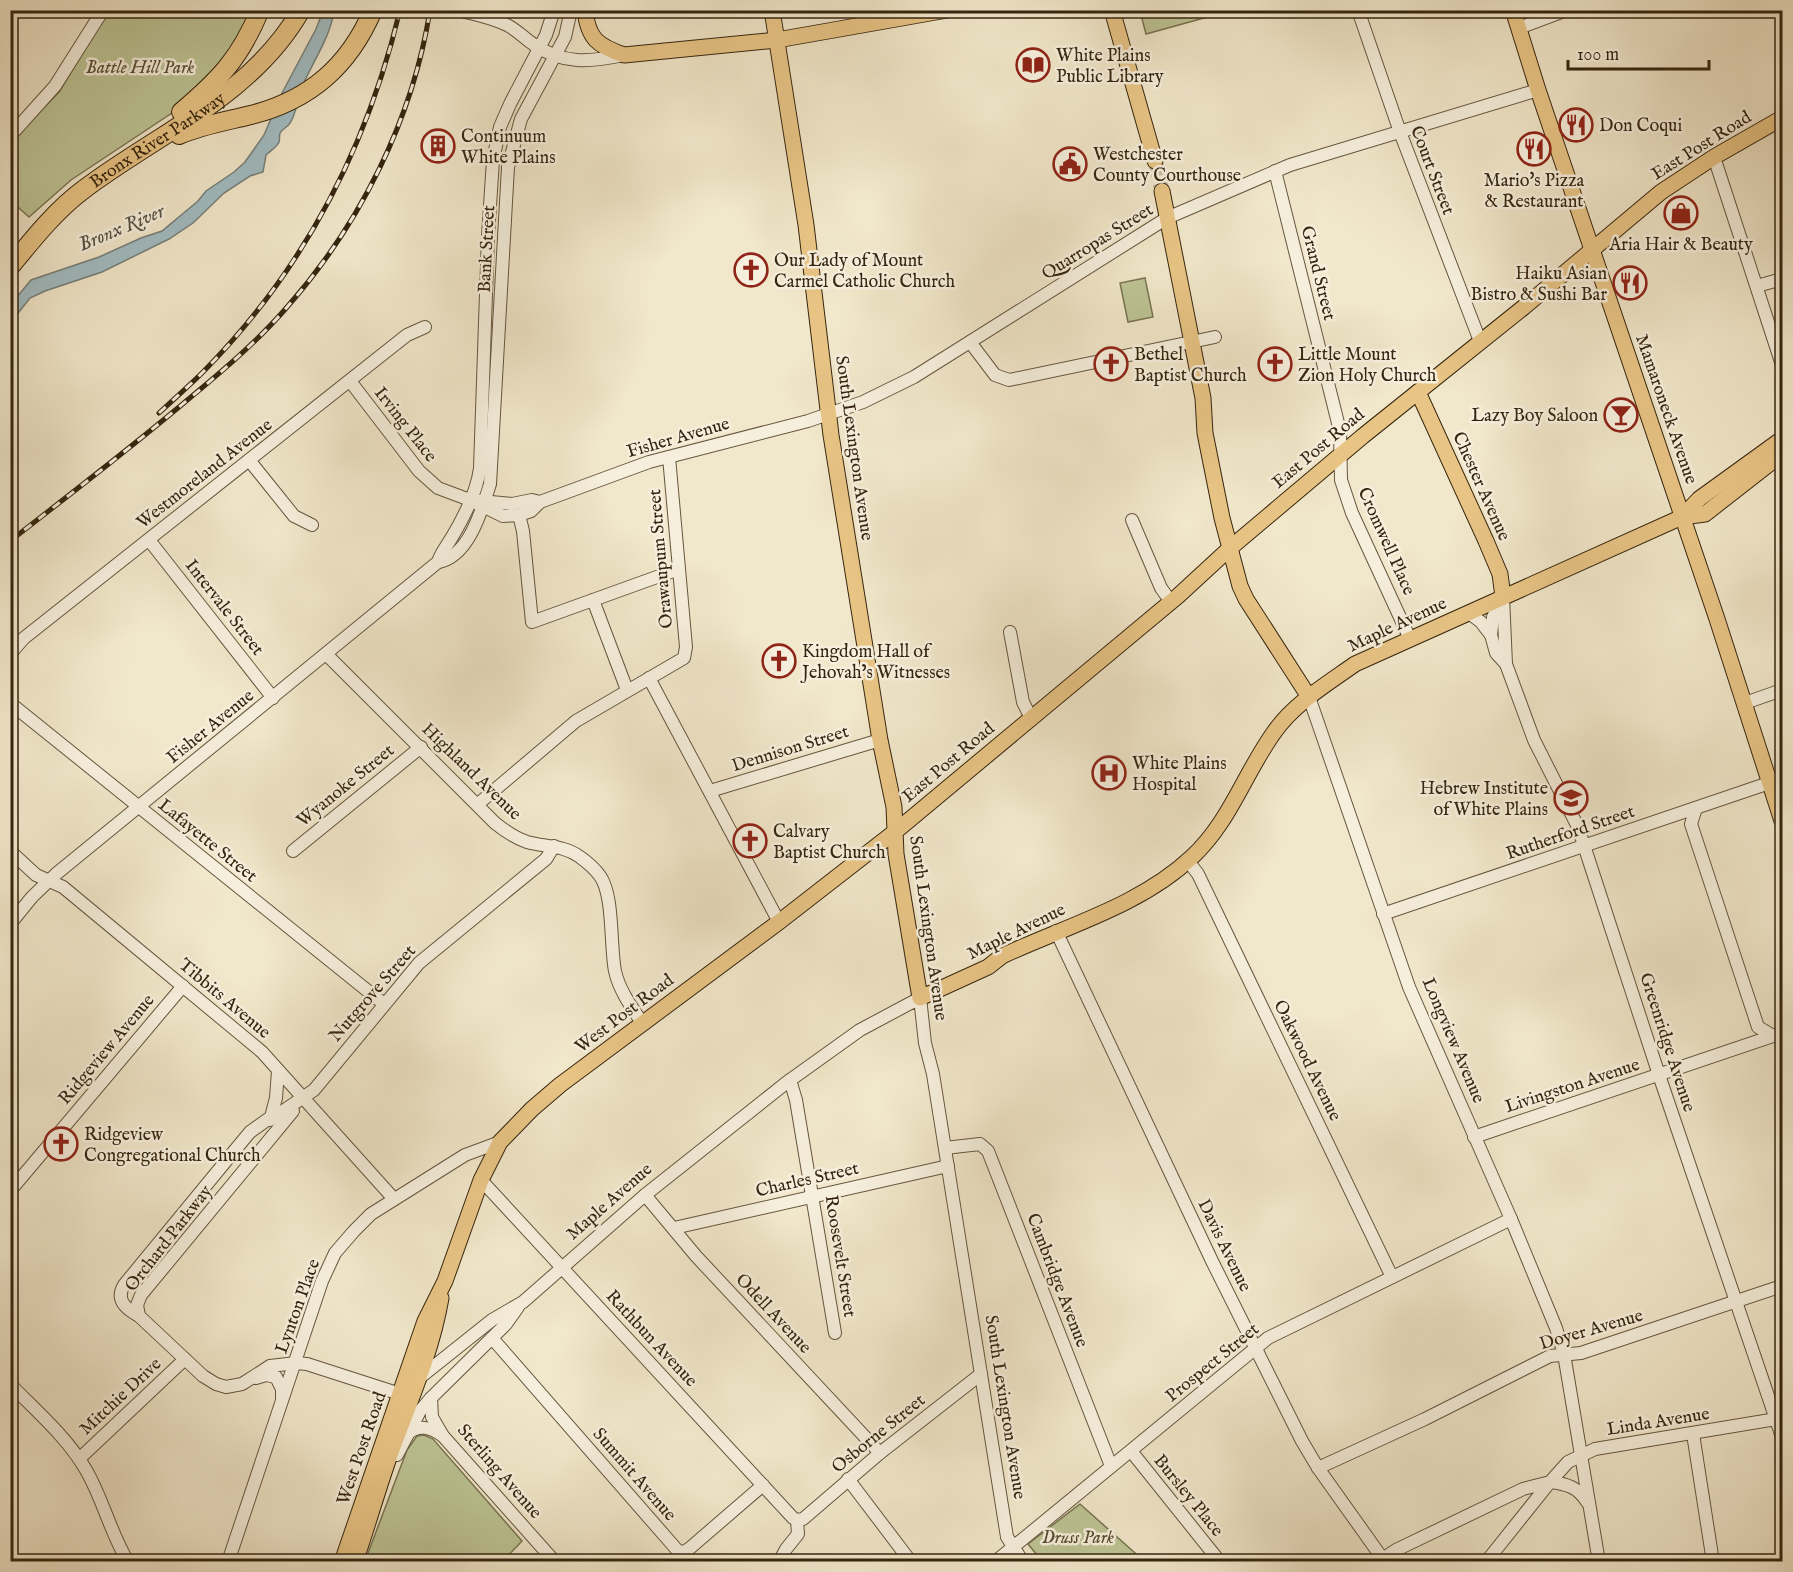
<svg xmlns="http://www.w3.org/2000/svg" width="1793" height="1572" font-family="'IM FELL English',serif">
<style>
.green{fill:#bdc495;stroke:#797452;stroke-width:1.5}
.water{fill:#a1bcc2;stroke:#76807a;stroke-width:1.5}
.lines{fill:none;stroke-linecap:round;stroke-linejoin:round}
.major-tunnel{stroke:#cbc0a5;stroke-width:15;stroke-dasharray:15 8;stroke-linecap:butt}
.minor-casing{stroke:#64563e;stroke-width:14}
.major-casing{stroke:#35250f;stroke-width:17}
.highway-casing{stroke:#35250f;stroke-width:20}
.minor{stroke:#f6efdd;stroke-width:12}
.major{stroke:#e8c485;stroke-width:15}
.highway{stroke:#e8c485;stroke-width:18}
.rail-casing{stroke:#35250f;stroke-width:5}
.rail{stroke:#f6efdd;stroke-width:3;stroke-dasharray:9;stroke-linecap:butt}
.labels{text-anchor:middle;stroke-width:5;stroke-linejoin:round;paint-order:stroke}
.poi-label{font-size:18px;fill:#35250f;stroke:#f6efdd;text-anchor:start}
.park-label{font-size:18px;font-style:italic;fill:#574d30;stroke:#f6efdd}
.street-label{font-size:18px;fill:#35250f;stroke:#f6efdd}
.water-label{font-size:20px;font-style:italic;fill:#555245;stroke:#f6efdd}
</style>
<rect width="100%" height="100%" fill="#f1e7ca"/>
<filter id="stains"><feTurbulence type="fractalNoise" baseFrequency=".00333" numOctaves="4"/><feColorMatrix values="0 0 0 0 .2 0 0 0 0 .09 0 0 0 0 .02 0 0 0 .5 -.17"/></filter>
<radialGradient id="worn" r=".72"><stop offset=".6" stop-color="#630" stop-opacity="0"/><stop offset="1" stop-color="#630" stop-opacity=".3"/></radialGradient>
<g class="green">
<polygon points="108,11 256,11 235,52 178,109 71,180 29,217 11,201 10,142 59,92"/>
<polygon points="1140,11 1214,11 1215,15 1146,34"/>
<polygon points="1145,278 1153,317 1128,322 1120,283"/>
<polygon points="424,1435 433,1439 522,1541 504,1560 493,1558 489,1562 365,1561 407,1450 417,1436"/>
<polygon points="1080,1504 1144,1561 1042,1561 1028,1544"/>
</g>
<path class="water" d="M 323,11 L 334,11 C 330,38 313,61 302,87 C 297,98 297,113 290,123 C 288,127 282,129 280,133 C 279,136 280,139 279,142 C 277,147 270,151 266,155 L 263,172 L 250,176 L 224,193 L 193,223 L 169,239 L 102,272 L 45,291 L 30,298 L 11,322 L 11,304 L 31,280 L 99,257 L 141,238 L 162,231 L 198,201 L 206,191 L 234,172 L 245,162 L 264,135 L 281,95 L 316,29 Z"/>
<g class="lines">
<polyline class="major-tunnel" points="1155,161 1162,191"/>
<defs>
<g id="minor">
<path d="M 457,10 C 474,14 491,17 507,25 C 517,30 524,38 533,44 C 563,65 590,62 624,55"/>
<polyline points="1358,10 1400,132 1480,341"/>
<polyline points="1519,28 1567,10"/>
<polyline points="10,136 55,86 103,10"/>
<polyline points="1714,157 1782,365"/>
<polyline points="1275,171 1340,431 1341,480 1352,513 1410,639"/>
<polyline points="1757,286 1782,279"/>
<polyline points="970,342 995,375 1009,380 1215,337"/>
<polyline points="350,381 419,471 438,488 470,500 503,516 519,515 531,511 540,502"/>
<polyline points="249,460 294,516 312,525"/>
<polyline points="470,500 512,504 532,500 540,502 649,462 808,421 863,402 914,377 1167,218 1290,165 1538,90"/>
<polyline points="519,515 523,531 532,622 679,569"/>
<polyline points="1132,520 1161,588 1171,602"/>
<polyline points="149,540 273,698"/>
<path d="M 438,562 C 469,557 482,509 490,484 L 508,167 L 521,119 L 565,37 L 571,10"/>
<polyline points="1503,597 1506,664 1534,740 1578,827 1659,1075 1782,1437"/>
<polyline points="593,600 627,690"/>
<polyline points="1469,613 1481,622 1491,635 1496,653 1506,664"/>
<polyline points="1010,632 1023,702 1031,718"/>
<polyline points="1491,635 1493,617 1501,601"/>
<polyline points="10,654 24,638 407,335 425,327"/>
<path d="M 326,654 L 495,823 C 505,831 515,838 527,842 C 545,847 564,845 580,857 C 587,862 595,869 600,876 C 614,895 610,946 615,971 C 619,990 632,1008 643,1024"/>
<polyline points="649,678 779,922"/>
<polyline points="1309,697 1409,987 1511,1219 1556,1328 1564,1354 1599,1562"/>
<polyline points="10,703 384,1004"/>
<polyline points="1745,703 1782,690"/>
<polyline points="710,791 880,740"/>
<polyline points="478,804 576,721 684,658 686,647 669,457"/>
<polyline points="1696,808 1691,824 1758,1027 1773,1036"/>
<polyline points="10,851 36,875 63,887 262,1052 394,1199"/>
<polyline points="293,851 421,747"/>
<polyline points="1188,861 1198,874 1392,1277"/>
<polyline points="1383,914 1769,783"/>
<path d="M 10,924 L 32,897 L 56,874 L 438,562 C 441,552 447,546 452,537 C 464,517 477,492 480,468 L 488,236 L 493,160 L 500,127 L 510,104 L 546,35 L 554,10"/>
<polyline points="1056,931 1212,1261 1302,1441 1318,1468 1385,1562"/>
<path d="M 278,1071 L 276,1098 L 271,1117 L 250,1132 L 240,1144 L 124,1285 C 115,1300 126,1309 139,1316 L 203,1376 L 216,1384 L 226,1387 L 242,1384 L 270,1366 L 296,1363 L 307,1364 L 400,1394 L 405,1390"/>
<polyline points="790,1080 796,1100 835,1333"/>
<polyline points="270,1120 314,1090 419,963 546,859 554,846"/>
<polyline points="1474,1137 1782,1033"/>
<polyline points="945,1148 980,1144 988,1151 1111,1466"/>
<polyline points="481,1180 793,1518 797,1520"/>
<polyline points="10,1191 183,986"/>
<polyline points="645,1195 696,1256 880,1453"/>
<polyline points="674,1228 948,1166"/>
<polyline points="139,1316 137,1305 141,1295 293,1111"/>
<polyline points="492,1338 678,1551 684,1552 690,1548 763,1485"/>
<polyline points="256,1378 266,1375 276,1377 282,1389 282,1397"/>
<polyline points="418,1379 492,1320 523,1302 645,1195 786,1083 860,1030 920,998 925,1043 933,1074 1007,1537 1023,1562"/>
<path d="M 10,1384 C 36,1411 67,1437 86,1470 C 103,1499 110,1532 128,1562"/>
<polyline points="431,1398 432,1417 443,1436 555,1562"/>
<path d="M 407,1434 C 419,1424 430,1427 443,1436"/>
<polyline points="1693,1434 1713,1562"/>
<polyline points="1131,1451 1220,1562"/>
<polyline points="397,1455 420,1411 431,1398 506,1324 518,1307"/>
<polyline points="79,1459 185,1359"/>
<polyline points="1318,1468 1425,1419 1550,1356 1581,1353 1782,1286"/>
<polyline points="848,1479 911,1562"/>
<polyline points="797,1520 803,1519 880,1453 981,1374"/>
<polyline points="228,1562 322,1281 335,1253 354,1231 371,1214 465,1155 500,1142"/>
<polyline points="779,1562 786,1549 798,1534 797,1520"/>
<polyline points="995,1562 1268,1338 1511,1219"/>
<polyline points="1378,1562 1396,1550 1523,1489 1550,1482 1568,1462 1595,1449 1782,1418"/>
<path d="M 1486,1562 L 1550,1482 C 1567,1484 1578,1487 1587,1502"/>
</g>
<g id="major">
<path d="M 585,10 C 588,39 598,46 624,55 L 777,40 L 947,10"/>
<path d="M 772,10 L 806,225 L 831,435 L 880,740 L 894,807 L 896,854 L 920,998 L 988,967 L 1002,956 C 1066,926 1140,906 1192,857 C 1230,822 1245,772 1275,731 C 1295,703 1327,684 1355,664 L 1682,517 L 1705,514 L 1782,454"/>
<polyline points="1112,10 1155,161"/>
<polyline points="1513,10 1538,90 1717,619 1782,821"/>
<polyline points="1162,191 1203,398 1205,433 1222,518 1240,586 1246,599 1309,697"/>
<polyline points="1418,392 1486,541 1500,574 1503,597"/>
<polyline points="1682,517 1699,499 1782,439"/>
<polyline points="342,1562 425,1321 445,1281 481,1180 500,1142 532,1109 560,1085 779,922 896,831 1178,596 1229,549 1363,436 1524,307 1661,192 1714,157 1782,118"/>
<path d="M 355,1562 C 368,1525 378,1488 391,1452 C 410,1401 432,1351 441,1298"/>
</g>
<g id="highway">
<path d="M 181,112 C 220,79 240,58 260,10"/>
<path d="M 179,135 C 202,125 227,121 251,115 C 310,100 349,66 373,10"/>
<path id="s1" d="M 10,267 C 33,239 55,211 83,190 C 158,133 252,96 301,10"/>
</g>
</defs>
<use href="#minor" class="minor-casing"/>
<use href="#major" class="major-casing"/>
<use href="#highway" class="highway-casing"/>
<use href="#minor" class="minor"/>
<use href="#major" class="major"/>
<use href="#highway" class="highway"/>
<defs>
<g id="rail">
<path d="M 159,413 C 174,399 189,386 203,372 C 303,271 367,148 400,10"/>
<path d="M 10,541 C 63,500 116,459 167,417 C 209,382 252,348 288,306 C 360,224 413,119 430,10"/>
</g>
</defs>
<use href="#rail" class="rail-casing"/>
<use href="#rail" class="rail"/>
</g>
<defs>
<symbol id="library-ring" viewBox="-11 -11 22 22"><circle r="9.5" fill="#f6efdd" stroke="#8f2418" stroke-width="1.5"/><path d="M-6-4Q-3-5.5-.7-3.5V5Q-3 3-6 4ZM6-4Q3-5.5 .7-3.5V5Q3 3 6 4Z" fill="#8f2418"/></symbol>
<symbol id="restaurant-ring" viewBox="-11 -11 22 22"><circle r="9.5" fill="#f6efdd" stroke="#8f2418" stroke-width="1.5"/><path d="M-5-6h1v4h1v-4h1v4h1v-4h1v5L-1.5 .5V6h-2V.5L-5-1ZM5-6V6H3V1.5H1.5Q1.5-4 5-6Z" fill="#8f2418"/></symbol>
<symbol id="building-ring" viewBox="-11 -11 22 22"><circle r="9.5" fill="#f6efdd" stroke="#8f2418" stroke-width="1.5"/><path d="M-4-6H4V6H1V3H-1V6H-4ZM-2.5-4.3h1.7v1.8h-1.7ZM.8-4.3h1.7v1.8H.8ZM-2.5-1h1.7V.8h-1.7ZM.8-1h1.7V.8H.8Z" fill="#8f2418"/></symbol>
<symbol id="civic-ring" viewBox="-11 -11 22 22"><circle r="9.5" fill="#f6efdd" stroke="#8f2418" stroke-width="1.5"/><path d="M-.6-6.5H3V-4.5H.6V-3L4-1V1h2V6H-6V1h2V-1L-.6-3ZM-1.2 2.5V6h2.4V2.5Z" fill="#8f2418"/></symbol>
<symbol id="shop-ring" viewBox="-11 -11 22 22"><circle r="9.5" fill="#f6efdd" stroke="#8f2418" stroke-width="1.5"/><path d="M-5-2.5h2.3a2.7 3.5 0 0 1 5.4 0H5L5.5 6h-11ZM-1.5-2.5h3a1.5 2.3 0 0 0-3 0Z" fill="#8f2418"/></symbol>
<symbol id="church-ring" viewBox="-11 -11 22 22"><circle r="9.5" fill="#f6efdd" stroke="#8f2418" stroke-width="1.5"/><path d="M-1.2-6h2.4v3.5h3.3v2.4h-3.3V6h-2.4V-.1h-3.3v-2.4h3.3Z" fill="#8f2418"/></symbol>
<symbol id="bar-ring" viewBox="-11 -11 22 22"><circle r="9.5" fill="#f6efdd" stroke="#8f2418" stroke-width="1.5"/><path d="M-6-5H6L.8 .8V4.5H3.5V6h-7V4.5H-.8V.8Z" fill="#8f2418"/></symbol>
<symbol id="hospital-ring" viewBox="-11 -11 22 22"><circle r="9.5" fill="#f6efdd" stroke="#8f2418" stroke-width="1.5"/><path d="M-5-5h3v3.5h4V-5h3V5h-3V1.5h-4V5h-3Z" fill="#8f2418"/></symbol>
<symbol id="school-ring" viewBox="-11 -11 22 22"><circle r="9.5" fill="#f6efdd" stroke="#8f2418" stroke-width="1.5"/><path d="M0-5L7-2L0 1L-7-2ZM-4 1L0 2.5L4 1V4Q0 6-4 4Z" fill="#8f2418"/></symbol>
</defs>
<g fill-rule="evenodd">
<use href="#library-ring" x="1014" y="46" width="38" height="38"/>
<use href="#restaurant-ring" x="1557" y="106" width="38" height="38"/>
<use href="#building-ring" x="419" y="127" width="38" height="38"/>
<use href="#restaurant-ring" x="1515" y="130" width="38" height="38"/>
<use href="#civic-ring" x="1051" y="145" width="38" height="38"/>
<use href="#shop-ring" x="1662" y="194" width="38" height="38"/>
<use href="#church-ring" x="732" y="251" width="38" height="38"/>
<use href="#restaurant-ring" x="1611" y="264" width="38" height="38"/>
<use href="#church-ring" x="1092" y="345" width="38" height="38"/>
<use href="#church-ring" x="1256" y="345" width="38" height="38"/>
<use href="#bar-ring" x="1602" y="396" width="38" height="38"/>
<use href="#church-ring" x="760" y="642" width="38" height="38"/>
<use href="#hospital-ring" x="1090" y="754" width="38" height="38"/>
<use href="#school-ring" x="1552" y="779" width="38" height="38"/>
<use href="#church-ring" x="731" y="822" width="38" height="38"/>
<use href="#church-ring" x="42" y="1125" width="38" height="38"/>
</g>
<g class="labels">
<g class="poi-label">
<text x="1056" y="61">White Plains<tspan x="1056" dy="21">Public Library</tspan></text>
<text x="1599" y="131">Don Coqui</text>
<text x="461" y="142">Continuum<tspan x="461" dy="21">White Plains</tspan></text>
<text x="1093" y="160">Westchester<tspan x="1093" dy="21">County Courthouse</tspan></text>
<text x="1534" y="186" text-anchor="middle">Mario's Pizza<tspan x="1534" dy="21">&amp; Restaurant</tspan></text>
<text x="1681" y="250" text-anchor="middle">Aria Hair &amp; Beauty</text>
<text x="774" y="266">Our Lady of Mount<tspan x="774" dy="21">Carmel Catholic Church</tspan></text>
<text x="1607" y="279" text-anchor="end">Haiku Asian<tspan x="1607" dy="21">Bistro &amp; Sushi Bar</tspan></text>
<text x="1134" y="360">Bethel<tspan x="1134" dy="21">Baptist Church</tspan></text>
<text x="1298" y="360">Little Mount<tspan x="1298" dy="21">Zion Holy Church</tspan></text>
<text x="1598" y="421" text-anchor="end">Lazy Boy Saloon</text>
<text x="802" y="657">Kingdom Hall of<tspan x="802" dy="21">Jehovah’s Witnesses</tspan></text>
<text x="1132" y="769">White Plains<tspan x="1132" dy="21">Hospital</tspan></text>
<text x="1548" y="794" text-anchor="end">Hebrew Institute<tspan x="1548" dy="21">of White Plains</tspan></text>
<text x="773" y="837">Calvary<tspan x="773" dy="21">Baptist Church</tspan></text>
<text x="84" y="1140">Ridgeview<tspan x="84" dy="21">Congregational Church</tspan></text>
</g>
<g class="park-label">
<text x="140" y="73">Battle Hill Park</text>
<text x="1078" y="1543">Druss Park</text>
</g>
<g class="street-label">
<text dy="6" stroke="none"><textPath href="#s1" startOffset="196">Bronx River Parkway</textPath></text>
<text transform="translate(1701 145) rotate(-32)" y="6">East Post Road</text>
<text transform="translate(1433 170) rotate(69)" y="6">Court Street</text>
<text transform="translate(1097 241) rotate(-32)" y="6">Quarropas Street</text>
<text transform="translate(486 249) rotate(-87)" y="6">Bank Street</text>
<text transform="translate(1319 273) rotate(76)" y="6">Grand Street</text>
<text transform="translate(1667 409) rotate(71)" y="6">Mamaroneck Avenue</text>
<text transform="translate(406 424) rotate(52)" y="6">Irving Place</text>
<text transform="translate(678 437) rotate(-16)" y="6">Fisher Avenue</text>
<text transform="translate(855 448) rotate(82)" y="6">South Lexington Avenue</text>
<text transform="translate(1318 448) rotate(-40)" y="6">East Post Road</text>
<text transform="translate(204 473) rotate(-38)" y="6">Westmoreland Avenue</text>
<text transform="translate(1482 486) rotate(66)" y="6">Chester Avenue</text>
<text transform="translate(1387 541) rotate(66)" y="6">Cromwell Place</text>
<text transform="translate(660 559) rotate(-95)" y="6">Orawaupum Street</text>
<text transform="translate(225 607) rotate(52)" y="6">Intervale Street</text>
<text transform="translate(1397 624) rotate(-25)" y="6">Maple Avenue</text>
<text transform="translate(210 726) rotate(-39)" y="6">Fisher Avenue</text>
<text transform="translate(790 748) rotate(-17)" y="6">Dennison Street</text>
<text transform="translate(948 762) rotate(-40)" y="6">East Post Road</text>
<text transform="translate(472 771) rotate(44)" y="6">Highland Avenue</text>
<text transform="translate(345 785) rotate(-39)" y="6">Wyanoke Street</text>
<text transform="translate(1570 832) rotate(-19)" y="6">Rutherford Street</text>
<text transform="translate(208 840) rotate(39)" y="6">Lafayette Street</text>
<text transform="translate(929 928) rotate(82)" y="6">South Lexington Avenue</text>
<text transform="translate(1016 931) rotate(-26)" y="6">Maple Avenue</text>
<text transform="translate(372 993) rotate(-49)" y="6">Nutgrove Street</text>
<text transform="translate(225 998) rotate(40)" y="6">Tibbits Avenue</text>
<text transform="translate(624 1013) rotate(-37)" y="6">West Post Road</text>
<text transform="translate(1454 1040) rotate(67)" y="6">Longview Avenue</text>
<text transform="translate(1668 1042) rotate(72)" y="6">Greenridge Avenue</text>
<text transform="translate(106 1049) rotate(-50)" y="6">Ridgeview Avenue</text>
<text transform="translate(1308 1060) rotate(64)" y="6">Oakwood Avenue</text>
<text transform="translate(1572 1085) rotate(-18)" y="6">Livingston Avenue</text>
<text transform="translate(807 1179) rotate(-13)" y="6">Charles Street</text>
<text transform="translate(609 1201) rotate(-41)" y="6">Maple Avenue</text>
<text transform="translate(168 1238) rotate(-52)" y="6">Orchard Parkway</text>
<text transform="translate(1225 1245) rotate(64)" y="6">Davis Avenue</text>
<text transform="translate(841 1256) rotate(81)" y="6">Roosevelt Street</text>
<text transform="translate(1058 1280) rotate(69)" y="6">Cambridge Avenue</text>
<text transform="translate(297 1306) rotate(-70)" y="6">Lynton Place</text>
<text transform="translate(774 1313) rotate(47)" y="6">Odell Avenue</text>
<text transform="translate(1591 1329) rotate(-16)" y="6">Doyer Avenue</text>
<text transform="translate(652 1338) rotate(47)" y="6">Rathbun Avenue</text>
<text transform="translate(1212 1362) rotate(-39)" y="6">Prospect Street</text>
<text transform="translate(120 1396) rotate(-43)" y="6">Mitchie Drive</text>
<text transform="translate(1006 1407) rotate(81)" y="6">South Lexington Avenue</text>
<text transform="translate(1658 1421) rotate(-9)" y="6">Linda Avenue</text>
<text transform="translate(878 1433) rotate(-39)" y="6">Osborne Street</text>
<text transform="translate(361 1448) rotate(-71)" y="6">West Post Road</text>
<text transform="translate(500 1471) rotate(49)" y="6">Sterling Avenue</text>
<text transform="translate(635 1474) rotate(49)" y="6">Summit Avenue</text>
<text transform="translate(1189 1495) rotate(51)" y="6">Bursley Place</text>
</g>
<g class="water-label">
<text transform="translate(121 227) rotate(-23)" y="7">Bronx River</text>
</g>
</g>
<rect width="1793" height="1572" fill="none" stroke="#f1e7ca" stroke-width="36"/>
<rect x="12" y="12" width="1769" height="1548" fill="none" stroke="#35250f" stroke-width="3"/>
<rect x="18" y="18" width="1757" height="1536" fill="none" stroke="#35250f" stroke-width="1.5"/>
<path d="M1568 60v9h141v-9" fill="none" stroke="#35250f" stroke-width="3"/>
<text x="1577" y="60" font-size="18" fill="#35250f" stroke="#f6efdd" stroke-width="4.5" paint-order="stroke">100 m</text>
<rect width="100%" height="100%" filter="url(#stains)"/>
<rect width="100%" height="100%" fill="url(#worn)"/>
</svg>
